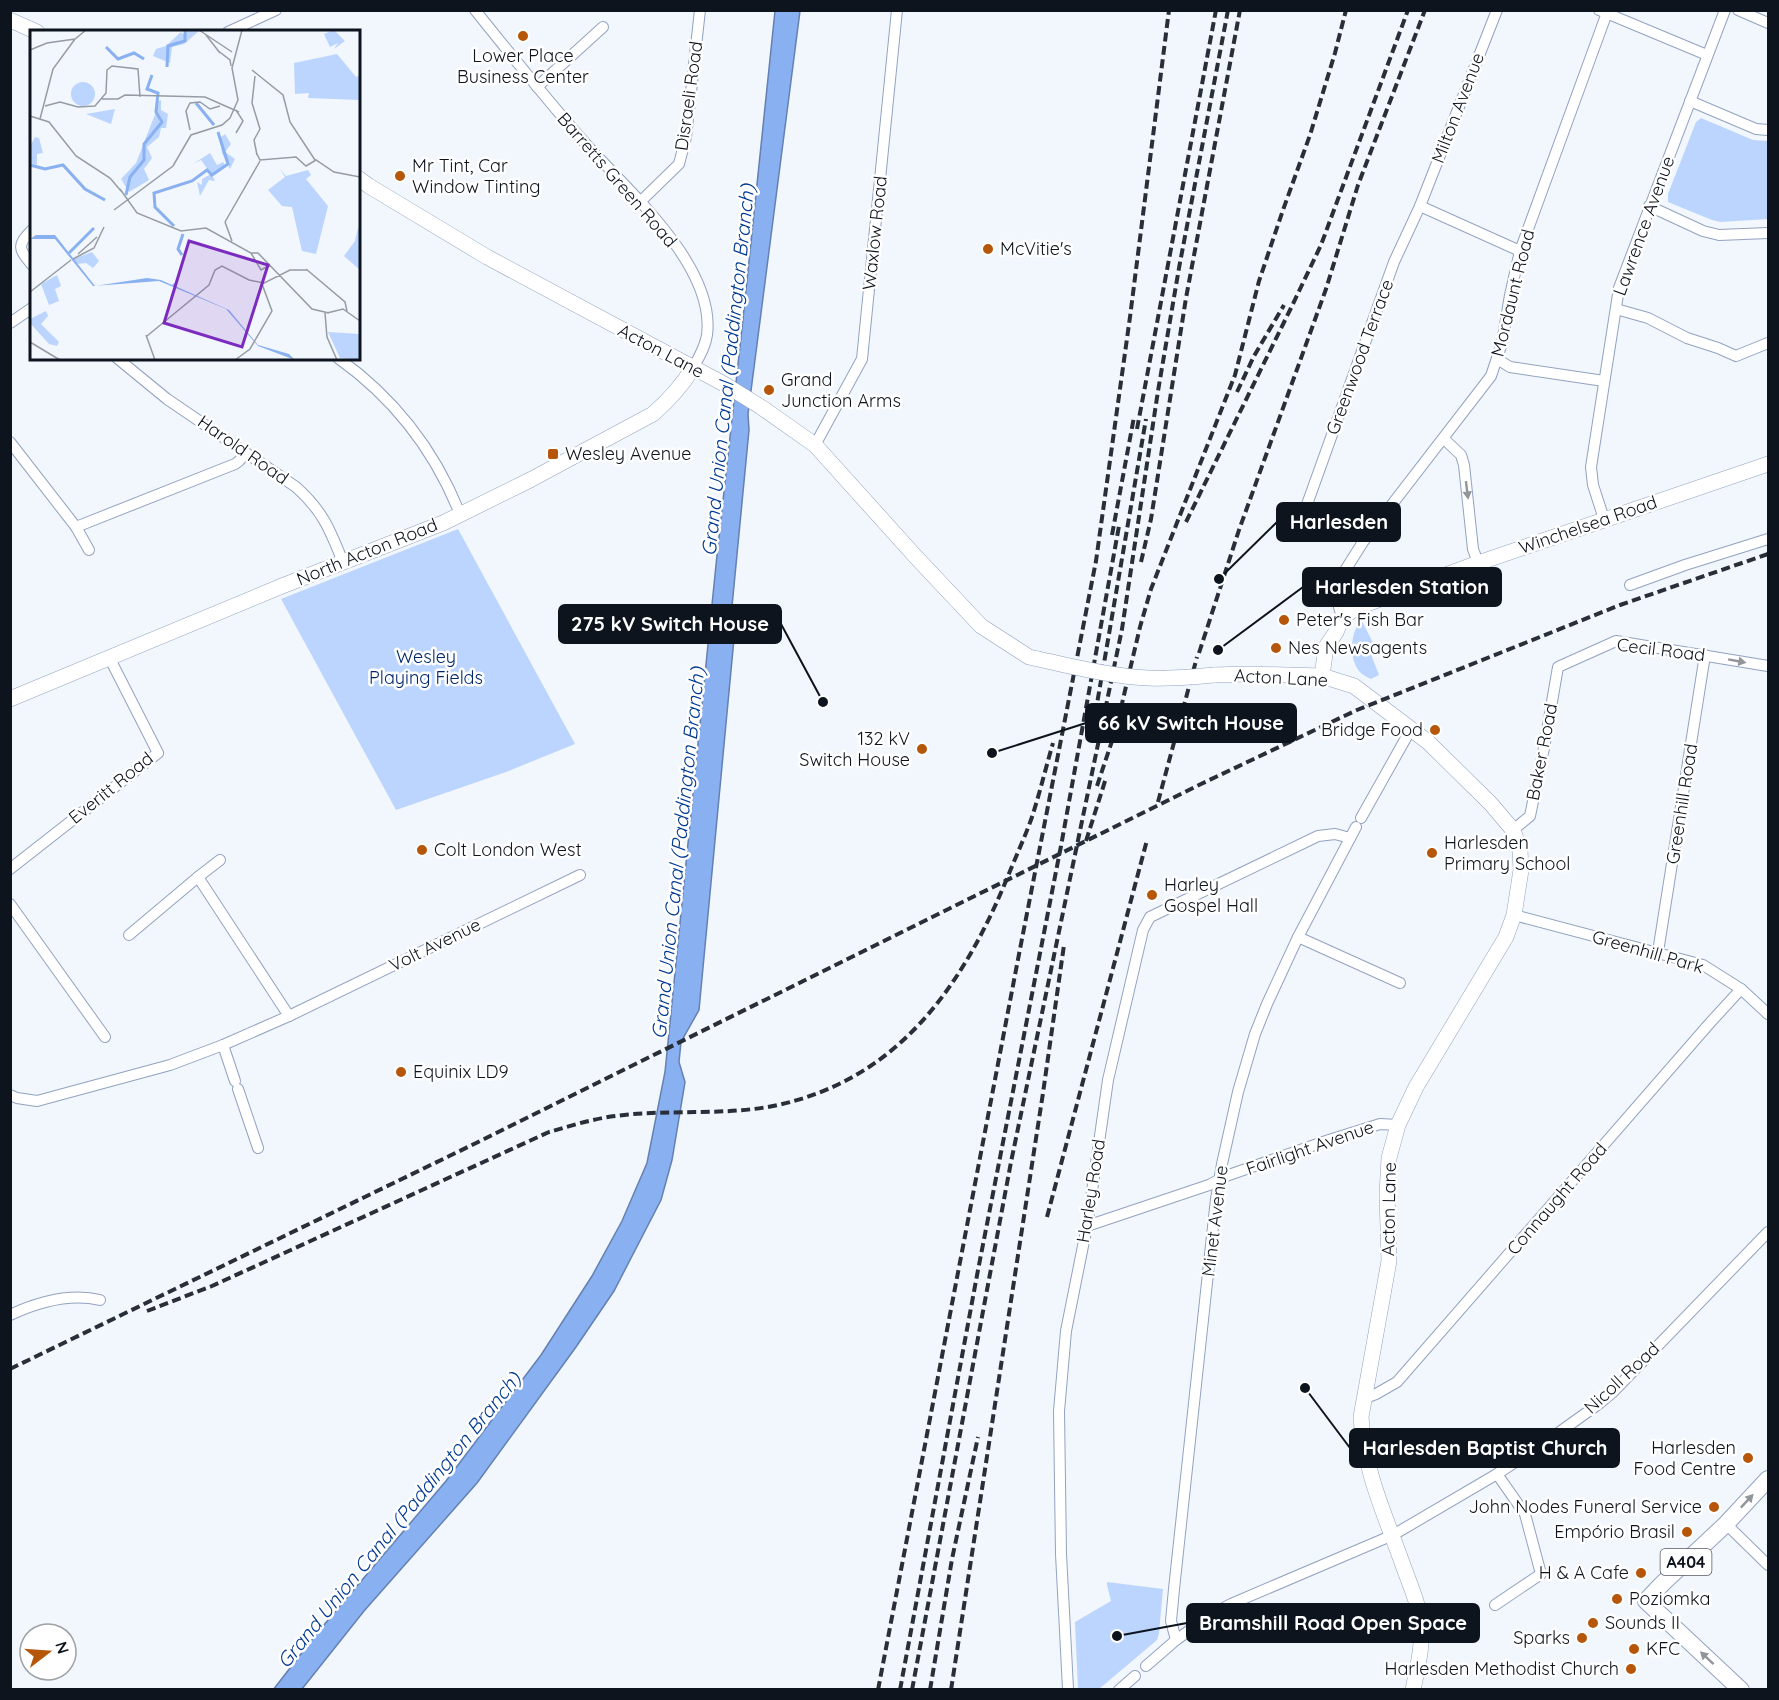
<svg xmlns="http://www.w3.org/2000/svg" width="1779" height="1700" font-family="Quicksand,sans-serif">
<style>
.green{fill:#bbd5ff}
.water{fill:#89b0f0;stroke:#6481b1;stroke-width:1.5}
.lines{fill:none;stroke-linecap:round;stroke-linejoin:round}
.street-casing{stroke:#92a3c0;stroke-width:12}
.secondary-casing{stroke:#92a3c0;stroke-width:16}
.primary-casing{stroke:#92a3c0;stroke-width:18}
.street{stroke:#fff;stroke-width:10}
.secondary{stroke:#fff;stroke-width:15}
.primary{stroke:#fff;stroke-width:16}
.rail{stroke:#282f39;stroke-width:4;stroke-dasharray:9 4.5;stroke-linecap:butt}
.secondary-bridge-casing{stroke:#92a3c0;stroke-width:16;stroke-linecap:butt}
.secondary-bridge{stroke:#fff;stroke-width:15}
.oneway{fill:#92959a}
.poi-dot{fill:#b55609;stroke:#fff;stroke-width:2}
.labels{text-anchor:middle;stroke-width:5;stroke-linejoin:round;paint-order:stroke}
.shield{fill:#fff;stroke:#565a62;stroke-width:1.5}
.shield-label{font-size:16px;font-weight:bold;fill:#0d141e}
.poi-label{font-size:18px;fill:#0d141e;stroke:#fff;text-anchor:start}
.street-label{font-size:18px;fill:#0d141e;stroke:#fff}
.park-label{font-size:18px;fill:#00276a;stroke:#fff}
.water-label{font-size:20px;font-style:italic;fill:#003992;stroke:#fff}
.inset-river{fill:none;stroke:#89b0f0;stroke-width:3}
.inset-road{fill:none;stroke:#969ca4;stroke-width:1.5}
.view{fill:#7b2cbf;fill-opacity:0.15;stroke:#7b2cbf;stroke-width:3}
.inset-edge{fill:none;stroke:#0d141e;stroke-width:3}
.leader{fill:none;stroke:#0d141e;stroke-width:2}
.callout-dot{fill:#0d141e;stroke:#fff;stroke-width:2}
.callout{fill:#0d141e;stroke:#0d141e;stroke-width:2}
.callout-label{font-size:20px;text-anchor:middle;font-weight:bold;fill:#fff}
</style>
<rect width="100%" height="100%" fill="#f2f6fd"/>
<g class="green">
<polygon points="1701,118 1753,140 1768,141 1768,219 1721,222 1712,220 1668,202 1668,194 1696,122"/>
<polygon points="458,529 575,744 506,772 396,810 281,599"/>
<path d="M 1361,619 L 1374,645 L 1372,657 L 1379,675 L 1371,679 C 1367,677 1362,675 1359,671 C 1348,656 1351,633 1361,619 Z"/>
<polygon points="1107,1582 1163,1589 1159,1633 1157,1640 1099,1689 1078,1689 1075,1622 1111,1601 1107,1585"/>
</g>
<polygon class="water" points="775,11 800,11 748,414 749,430 730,627 735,628 699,1010 681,1042 679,1062 685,1082 672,1160 661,1200 614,1291 576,1347 477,1483 364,1611 302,1689 273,1690 318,1632 446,1481 541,1355 592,1276 622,1221 647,1163 665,1072 717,555 743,319"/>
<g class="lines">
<defs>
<g id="street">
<path d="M 475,10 C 511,55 547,100 586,144 C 627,190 716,266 707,335 C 705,348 699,357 693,368"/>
<polyline points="1599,10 1707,55"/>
<polyline points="1738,10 1768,23"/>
<polyline points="228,32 276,10"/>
<polyline points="537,87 603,27"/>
<polyline points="1690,101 1756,129 1768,130"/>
<polyline points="641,201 679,164 686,137 700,10"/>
<polyline points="1420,206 1520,251"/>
<polyline points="1649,206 1703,231 1719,235 1768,233"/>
<path d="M 32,230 C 16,246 19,249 32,265"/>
<polyline points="1616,309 1648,318 1687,338 1718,348 1736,356 1768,343"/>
<polyline points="10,323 32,308"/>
<path d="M 117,358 L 167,399 L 296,487 C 323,511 330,530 343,562"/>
<path d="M 338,358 C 394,398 435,451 460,514"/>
<polyline points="1497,359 1510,367 1604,381"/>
<polyline points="1444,439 1461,455 1464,465 1473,549 1478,563"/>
<polyline points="10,442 76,527 235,464 239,461 246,453"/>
<polyline points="815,445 862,359 897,10"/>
<polyline points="1305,510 1394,262 1420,206 1497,10"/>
<polyline points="1604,519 1593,485 1591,467 1619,288 1725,10"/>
<polyline points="76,527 89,550"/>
<polyline points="1630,585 1685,565 1768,539"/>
<polyline points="1342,618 1336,596 1339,580 1363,542 1491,376 1502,343 1510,295 1520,251 1608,10"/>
<polyline points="1361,818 1411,729"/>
<polyline points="1513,830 1530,816 1544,748 1558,667 1616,641 1768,666"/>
<polyline points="10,869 158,753 109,657"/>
<polyline points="198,877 289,1016"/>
<polyline points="10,904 105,1037"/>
<polyline points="1514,915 1703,965 1741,989 1768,1014"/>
<polyline points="129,935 198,877 220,860"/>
<polyline points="1298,937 1400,983"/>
<polyline points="1658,952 1705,655"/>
<polyline points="223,1045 235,1081"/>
<polyline points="238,1089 258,1148"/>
<polyline points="10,1095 17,1098 37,1101 170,1065 223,1045 289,1016 580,875"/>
<polyline points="1087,1226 1209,1185 1226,1176 1329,1140 1380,1124 1398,1125"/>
<path d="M 10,1315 C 38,1302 70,1293 100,1300"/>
<polyline points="1365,1398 1376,1394 1397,1382 1709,1024 1741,989"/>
<polyline points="1726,1524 1768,1565"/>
<polyline points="1495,1605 1541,1574 1525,1514 1497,1474"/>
<polyline points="1176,1640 1171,1621 1174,1589 1216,1199 1222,1164 1238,1092 1255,1034 1267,1004 1298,937 1356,827"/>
<polyline points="1146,1666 1176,1640 1211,1615 1231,1604 1393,1535 1497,1474 1540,1446 1600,1403 1612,1393 1768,1232"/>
<polyline points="1068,1689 1061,1554 1059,1411 1066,1331 1087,1226 1108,1080 1143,930 1150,917 1318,836 1335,834 1350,838"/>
<polyline points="1119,1690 1135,1676"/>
</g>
<g id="secondary">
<polyline points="10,20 37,32"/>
<polyline points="358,178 369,186 487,257 724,384 761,407 815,445 915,556 981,626 1029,657 1038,659"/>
<path d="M 1214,675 L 1247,674 L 1322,676 L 1354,686 L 1428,742 L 1491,804 L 1513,830 L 1520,850 L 1521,870 L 1514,915 L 1506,937 L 1416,1087 L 1398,1125 L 1389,1158 L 1387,1195 L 1389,1261 L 1361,1417 C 1364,1472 1386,1517 1404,1568 C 1411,1587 1419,1605 1421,1625 C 1423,1647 1417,1669 1413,1690"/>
<polyline points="1322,676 1326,647 1336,632 1342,618 1356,608 1478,563 1768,464"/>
<path d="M 10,699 L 282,586 L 443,523 L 530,480 L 653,414 C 669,400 681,387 693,368"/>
</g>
<polyline id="primary" points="1741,1690 1646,1601 1662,1584 1726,1524 1768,1479"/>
</defs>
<use href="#street" class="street-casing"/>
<use href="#secondary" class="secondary-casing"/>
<use href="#primary" class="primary-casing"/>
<use href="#street" class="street"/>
<use href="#secondary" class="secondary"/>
<use href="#primary" class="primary"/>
<g class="rail">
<polyline points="1237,392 1254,356 1284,305"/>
<polyline points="1137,429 1216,10"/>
<polyline points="1186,522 1291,308 1321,245 1408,10"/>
<polyline points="1112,535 1134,417"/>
<polyline points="1141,562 1151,519 1186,298 1240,10"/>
<polyline points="1199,653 1239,530 1326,289 1358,185 1425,10"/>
<polyline points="1093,727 1146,419"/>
<polyline points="1097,786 1116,729 1140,627 1151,589 1235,375 1259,281 1283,210 1310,135 1335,53 1346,10"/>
<polyline points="1158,802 1197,657"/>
<polyline points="1086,841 1106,778"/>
<polyline points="1047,1217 1147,840"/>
<path d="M 147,1311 L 212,1286 L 549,1132 C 570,1126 592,1119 615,1116 C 667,1109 721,1116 773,1106 C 898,1081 963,986 1008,876 C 1016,856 1025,837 1032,817 C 1040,792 1046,767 1053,743"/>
<polyline points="10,1369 472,1145 1201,784 1357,710 1620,605 1768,554"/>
<polyline points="878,1690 1020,949 1096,561 1130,317 1169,10"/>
<polyline points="900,1690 978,1270 1061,846 1119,526"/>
<polyline points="912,1690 1011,1162 1122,629 1158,391 1179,268 1228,10"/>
<polyline points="930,1690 952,1559 978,1437"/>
<polyline points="951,1690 1043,1093 1064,945"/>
</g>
<defs>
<path id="secondary-bridge" d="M 1038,659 C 1074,667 1111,676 1148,678 C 1170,679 1192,677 1214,675"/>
</defs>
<use href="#secondary-bridge" class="secondary-bridge-casing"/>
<use href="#secondary-bridge" class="secondary-bridge"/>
</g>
<defs><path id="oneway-solid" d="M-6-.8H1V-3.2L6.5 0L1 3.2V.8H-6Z" transform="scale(1.5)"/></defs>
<g class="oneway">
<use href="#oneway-solid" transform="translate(1467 490) rotate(83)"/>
<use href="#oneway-solid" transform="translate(1737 661) rotate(10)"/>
<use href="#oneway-solid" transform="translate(1747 1501) rotate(-47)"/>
<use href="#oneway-solid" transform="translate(1707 1658) rotate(-137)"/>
</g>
<g class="poi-dot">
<circle cx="523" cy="36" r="6"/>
<circle cx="400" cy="176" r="6"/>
<circle cx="988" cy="249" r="6"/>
<circle cx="769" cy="390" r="6"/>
<rect x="547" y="448" width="12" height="12" rx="3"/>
<circle cx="1284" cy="620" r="6"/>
<circle cx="1276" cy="648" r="6"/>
<circle cx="1435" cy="730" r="6"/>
<circle cx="922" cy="749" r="6"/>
<circle cx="422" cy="850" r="6"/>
<circle cx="1432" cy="853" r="6"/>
<circle cx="1152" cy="895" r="6"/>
<circle cx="401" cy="1072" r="6"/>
<circle cx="1748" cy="1458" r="6"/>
<circle cx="1714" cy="1507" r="6"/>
<circle cx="1687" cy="1532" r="6"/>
<circle cx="1641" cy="1573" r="6"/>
<circle cx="1617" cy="1599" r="6"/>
<circle cx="1593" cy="1623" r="6"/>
<circle cx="1582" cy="1638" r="6"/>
<circle cx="1634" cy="1649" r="6"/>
<circle cx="1631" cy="1669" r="6"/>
</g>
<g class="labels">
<rect class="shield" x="1660.5" y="1549" width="51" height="26" rx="4.5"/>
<g class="shield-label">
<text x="1686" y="1568">A404</text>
</g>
<g class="poi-label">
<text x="523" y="62" text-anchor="middle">Lower Place<tspan x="523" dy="21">Business Center</tspan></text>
<text x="412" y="172">Mr Tint, Car<tspan x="412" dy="21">Window Tinting</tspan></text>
<text x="1000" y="255">McVitie's</text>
<text x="781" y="386">Grand<tspan x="781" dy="21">Junction Arms</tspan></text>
<text x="565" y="460">Wesley Avenue</text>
<text x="1296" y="626">Peter's Fish Bar</text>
<text x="1288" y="654">Nes Newsagents</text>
<text x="1423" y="736" text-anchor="end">Bridge Food</text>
<text x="910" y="745" text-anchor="end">132 kV<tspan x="910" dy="21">Switch House</tspan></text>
<text x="1444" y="849">Harlesden<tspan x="1444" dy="21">Primary School</tspan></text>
<text x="434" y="856">Colt London West</text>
<text x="1164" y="891">Harley<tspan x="1164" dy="21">Gospel Hall</tspan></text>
<text x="413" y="1078">Equinix LD9</text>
<text x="1736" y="1454" text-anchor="end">Harlesden<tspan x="1736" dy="21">Food Centre</tspan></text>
<text x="1702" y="1513" text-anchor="end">John Nodes Funeral Service</text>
<text x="1675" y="1538" text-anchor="end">Empório Brasil</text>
<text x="1629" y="1579" text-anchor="end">H &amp; A Cafe</text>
<text x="1629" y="1605">Poziomka</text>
<text x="1605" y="1629">Sounds II</text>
<text x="1570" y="1644" text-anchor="end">Sparks</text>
<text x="1646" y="1655">KFC</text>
<text x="1619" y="1675" text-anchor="end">Harlesden Methodist Church</text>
</g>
<g class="street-label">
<text transform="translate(689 96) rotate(-82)" y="6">Disraeli Road</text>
<text transform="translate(1458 108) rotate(-69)" y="6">Milton Avenue</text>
<text transform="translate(617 180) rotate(49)" y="6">Barretts Green Road</text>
<text transform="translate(1644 226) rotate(-70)" y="6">Lawrence Avenue</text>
<text transform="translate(875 233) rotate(-84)" y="6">Waxlow Road</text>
<text transform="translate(1513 293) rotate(-76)" y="6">Mordaunt Road</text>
<text transform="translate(661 351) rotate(28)" y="6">Acton Lane</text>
<text transform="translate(1360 357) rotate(-70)" y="6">Greenwood Terrace</text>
<text transform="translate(243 450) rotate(35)" y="6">Harold Road</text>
<text transform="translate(1588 525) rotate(-19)" y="6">Winchelsea Road</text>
<text transform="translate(367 552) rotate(-22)" y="6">North Acton Road</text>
<text transform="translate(1661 650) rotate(7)" y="6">Cecil Road</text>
<text transform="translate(1281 678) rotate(3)" y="6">Acton Lane</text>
<text transform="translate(1542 752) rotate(-79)" y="6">Baker Road</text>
<text transform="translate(111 788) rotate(-39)" y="6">Everitt Road</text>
<text transform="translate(1682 804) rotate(-81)" y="6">Greenhill Road</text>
<text transform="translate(435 945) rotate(-26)" y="6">Volt Avenue</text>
<text transform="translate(1648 952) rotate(16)" y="6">Greenhill Park</text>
<text transform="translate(1310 1148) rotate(-19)" y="6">Fairlight Avenue</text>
<text transform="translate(1091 1191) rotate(-81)" y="6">Harley Road</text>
<text transform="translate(1557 1199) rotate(-49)" y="6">Connaught Road</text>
<text transform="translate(1389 1209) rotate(-89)" y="6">Acton Lane</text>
<text transform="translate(1215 1221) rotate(-83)" y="6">Minet Avenue</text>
<text transform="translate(1622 1378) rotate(-43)" y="6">Nicoll Road</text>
</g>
<g class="park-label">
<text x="426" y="663">Wesley<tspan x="426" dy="21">Playing Fields</tspan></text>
</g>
<g class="water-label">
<text transform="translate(728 370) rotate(-84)" y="7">Grand Union Canal (Paddington Branch)</text>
<text transform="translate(678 853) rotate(-84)" y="7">Grand Union Canal (Paddington Branch)</text>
<text transform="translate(399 1520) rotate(-51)" y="7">Grand Union Canal (Paddington Branch)</text>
</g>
</g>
<g transform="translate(30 30)">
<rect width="330" height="330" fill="#f2f6fd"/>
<path d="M 154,0 L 169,1 L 154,14 L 142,17 L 140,33 L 123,26 L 126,19 L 136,16 L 151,2 L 155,6 ZM 304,0 L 315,11 L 304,19 L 308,13 L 300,17 L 294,4 ZM 307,24 L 326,47 L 330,45 L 330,70 L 278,68 L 279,63 L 265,64 L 264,33 ZM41 64a12 12 0 1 1 24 0a12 12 0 1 1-24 0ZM 131,70 L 131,80 L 138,84 L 136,98 L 131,98 L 129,107 L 117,117 L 122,128 L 114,139 L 119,150 L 99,162 L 91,149 L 106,133 L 126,82 L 126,72 ZM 85,79 L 81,94 L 56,84 ZM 195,104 L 201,114 L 195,122 L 205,129 L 200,139 L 192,123 L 190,108 ZM 5,107 L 9,108 L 13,123 L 7,124 L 7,135 L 0,133 L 0,116 ZM 180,123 L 187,135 L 193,132 L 196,137 L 182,145 L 185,151 L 179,150 L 170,166 L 167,152 L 172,155 L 172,149 L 181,144 L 171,130 L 163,134 ZM 250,139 L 256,146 L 278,140 L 281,145 L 276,149 L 298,176 L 286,224 L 272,221 L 262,177 L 252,176 L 238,160 L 255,147 ZM 328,198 L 330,199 L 330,240 L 314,226 L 325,211 ZM 62,222 L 69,231 L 63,238 L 56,233 L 47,234 L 43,229 ZM 27,245 L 31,256 L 25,259 L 29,271 L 19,275 L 11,254 ZM 16,281 L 18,286 L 11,294 L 29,312 L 27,316 L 19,314 L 0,293 L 0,289 ZM 298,302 L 330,304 L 330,330 L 310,328 Z" fill="#bbd5ff"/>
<path d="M 6,205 L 25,205 L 65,256 L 117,248 L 131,250 L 142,255 L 146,252 L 145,256 L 199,280 L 228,315 L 259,324 L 265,330 L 228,316 L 196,279 L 129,251 L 63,256 L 25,209 L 0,209 Z" fill="#89b0f0"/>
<path class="inset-river" d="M 76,17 L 88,29 L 104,23 L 114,29M 137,37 L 138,16 L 155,11 L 155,0M 166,73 L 184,95M 0,135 L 15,139 L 33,135 L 55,159 L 75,170M 96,165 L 100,147 L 114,130 L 114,114 L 132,92 L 126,82 L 128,63 L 117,59 L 122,45M 144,196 L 125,177 L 124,163 L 162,151 L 177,140 L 182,145 L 198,134 L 188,102M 39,223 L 64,198M 152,225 L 148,219 L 153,204"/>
<path class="inset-road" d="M 169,0 L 202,22M 176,5 L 190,23M 0,20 L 17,13 L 45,9 L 56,0M 187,20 L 200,30 L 201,36M 222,40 L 253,65 L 260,92 L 285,130M 225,46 L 222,73 L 230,99 L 224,110 L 227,125M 72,69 L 88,69 L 95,65 L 175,67 L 209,82M 15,76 L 30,72 L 48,77 L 65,76 L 76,63 L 77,40 L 82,36 L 108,39 L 110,67M 0,86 L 19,92 L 46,126 L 80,148 L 91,161M 10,89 L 23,39 L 45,9M 160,100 L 156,81 L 160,73 L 170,72 L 180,79 L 190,76M 206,103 L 213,91 L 206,80M 227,124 L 230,130 L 266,127 L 276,136 L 286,130 L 304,142 L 330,147M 90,159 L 107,183 L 151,201 L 176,198 L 221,223 L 231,240 L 240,235M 84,180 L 143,136 L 161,105 L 192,95 L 200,88 L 208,70 L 202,38 L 212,0M 195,192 L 230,131M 195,192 L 202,211M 221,223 L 228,223 L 282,279 L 299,283M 48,224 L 67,207M 43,229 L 64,218 L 74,197M 276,239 L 315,272 L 317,281M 0,262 L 41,230M 295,283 L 297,307 L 307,330M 297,283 L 313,279 L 330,291M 116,305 L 125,330M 117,306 L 179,255 L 185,240 L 192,236 L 219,250 L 234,253M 0,312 L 30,330M 205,330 L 220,319 L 242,281 L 232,254 L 260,240 L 277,240"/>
<path class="view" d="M 159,211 L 238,235 L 212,317 L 134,293 Z"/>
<rect width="330" height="330" class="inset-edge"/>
</g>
<path class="leader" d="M1219 579L1277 522M1218 650L1303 587M823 702L781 624M992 753L1086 723M1305 1388L1350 1448M1117 1636L1187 1623"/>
<g class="callout-dot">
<circle cx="1219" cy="579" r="6"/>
<circle cx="1218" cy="650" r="6"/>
<circle cx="823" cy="702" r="6"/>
<circle cx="992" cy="753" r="6"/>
<circle cx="1305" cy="1388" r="6"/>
<circle cx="1117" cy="1636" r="6"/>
</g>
<g class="callout">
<rect x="1277" y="503" width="123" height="38" rx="6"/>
<rect x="1303" y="568" width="198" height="38" rx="6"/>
<rect x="559" y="605" width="222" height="38" rx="6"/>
<rect x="1086" y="704" width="210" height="38" rx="6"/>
<rect x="1350" y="1429" width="269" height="38" rx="6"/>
<rect x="1187" y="1604" width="292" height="38" rx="6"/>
</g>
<g class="callout-label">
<text x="1339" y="529">Harlesden</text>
<text x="1402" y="594">Harlesden Station</text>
<text x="670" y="631">275 kV Switch House</text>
<text x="1191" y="730">66 kV Switch House</text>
<text x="1485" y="1455">Harlesden Baptist Church</text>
<text x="1333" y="1630">Bramshill Road Open Space</text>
</g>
<rect width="1779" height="1700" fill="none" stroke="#0d141e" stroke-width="24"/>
<g transform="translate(48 1652) rotate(73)"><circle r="28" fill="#ffffff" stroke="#9ea1a5" stroke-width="1.5"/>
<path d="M0-4.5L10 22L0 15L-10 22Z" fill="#b55609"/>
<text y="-9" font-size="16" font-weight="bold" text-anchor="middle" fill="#0d141e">N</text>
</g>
</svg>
